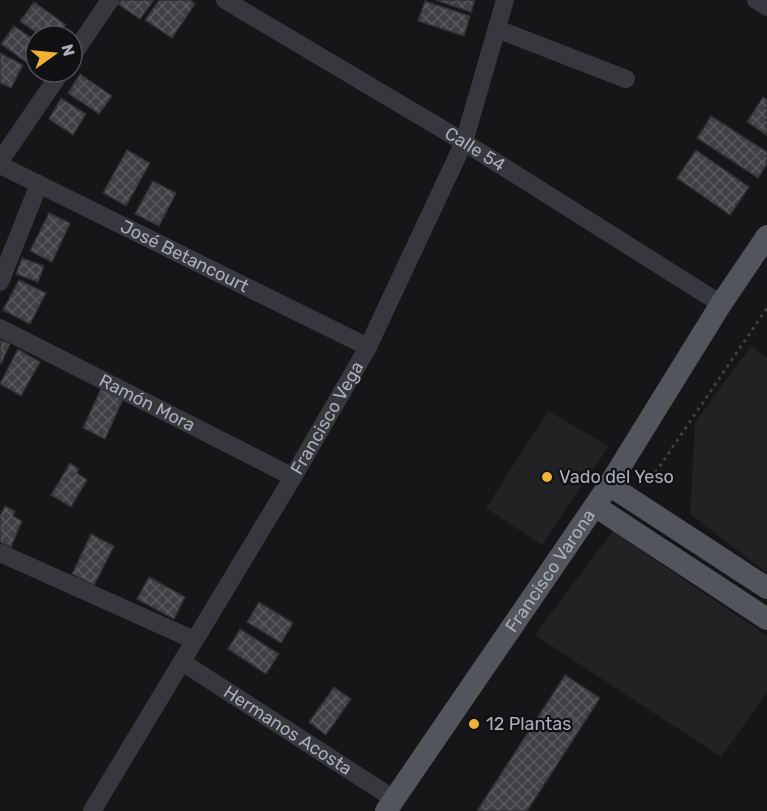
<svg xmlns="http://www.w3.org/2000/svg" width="767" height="811" font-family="Rubik,sans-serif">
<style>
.built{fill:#222225}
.building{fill:url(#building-cross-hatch);stroke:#303034;stroke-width:1.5}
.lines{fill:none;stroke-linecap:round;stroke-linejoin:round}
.path{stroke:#3d3f44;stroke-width:3;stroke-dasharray:3 4.5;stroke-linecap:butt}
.minor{stroke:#37383d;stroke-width:18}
.major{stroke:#53555c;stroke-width:22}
.poi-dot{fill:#f2b134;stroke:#111113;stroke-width:2}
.labels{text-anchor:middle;stroke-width:4.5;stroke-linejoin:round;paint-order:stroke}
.street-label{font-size:18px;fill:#a8adb8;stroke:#111113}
.poi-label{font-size:18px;fill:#a8adb8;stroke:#111113;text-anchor:start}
</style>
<defs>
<pattern id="building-cross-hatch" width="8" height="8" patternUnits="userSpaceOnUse" patternTransform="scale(1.5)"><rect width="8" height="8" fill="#404145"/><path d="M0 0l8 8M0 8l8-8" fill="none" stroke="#595a5e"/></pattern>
</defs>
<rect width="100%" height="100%" fill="#161618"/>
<g class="built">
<polygon points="751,346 767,357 767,573 690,514 695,423"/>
<polygon points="548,411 609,446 542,545 486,508"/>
<polygon points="613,531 767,636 767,693 721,757 535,635"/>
</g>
<g class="building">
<polygon points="121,0 154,0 140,19 118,4"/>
<polygon points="159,0 190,0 195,4 172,38 145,20"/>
<polygon points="435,0 475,0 471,12"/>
<polygon points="425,1 470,16 464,36 418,21"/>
<polygon points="34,2 66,25 59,36 41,36 20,21"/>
<polygon points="14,26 36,41 36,63 33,67 1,44"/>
<polygon points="0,53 23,65 11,88 0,83"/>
<polygon points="80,74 112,96 99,114 68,93"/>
<polygon points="763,97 767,100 767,135 747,122"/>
<polygon points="61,98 86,114 73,135 49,119"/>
<polygon points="711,116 767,152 767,164 758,178 697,138"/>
<polygon points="127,150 150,163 126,206 103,193"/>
<polygon points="696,150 749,187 730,215 677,178"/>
<polygon points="153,181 176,193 159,226 135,214"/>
<polygon points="49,213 70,223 52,262 30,251"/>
<polygon points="22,258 44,266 38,282 16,274"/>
<polygon points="19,280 46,293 30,324 3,310"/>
<polygon points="0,340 10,344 1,364 0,363"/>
<polygon points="18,349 40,362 21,396 0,384"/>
<polygon points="101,389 123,399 105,439 83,428"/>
<polygon points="70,463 79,469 77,473 87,480 71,507 51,495"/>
<polygon points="5,506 15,511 13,516 22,521 11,547 0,542 0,516"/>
<polygon points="91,534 114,546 94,585 72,574"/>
<polygon points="149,577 185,597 174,619 137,599"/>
<polygon points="259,602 293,623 281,643 247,622"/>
<polygon points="240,629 279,654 266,674 228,649"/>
<polygon points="565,675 600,698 527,811 477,811"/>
<polygon points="334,687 351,699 326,735 309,722"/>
</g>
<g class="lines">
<polyline class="path" points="647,485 767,308"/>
<g class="minor">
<path id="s1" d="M 225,0 L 464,142 L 721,304"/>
<polyline points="756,0 767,7"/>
<polyline points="497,29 626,79"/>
<polyline points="72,56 110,0"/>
<polyline points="0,161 61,72"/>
<path id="s2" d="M 0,165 L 368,347"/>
<polyline points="0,282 39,184"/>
<path id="s3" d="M 0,328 L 293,477"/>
<polyline points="0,553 194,640"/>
<path id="s4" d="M 182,662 L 394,799"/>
<path id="s5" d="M 92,811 L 293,477 L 368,347 L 464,142 L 505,0"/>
</g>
<g class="major">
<polyline points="609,485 767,588"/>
<polyline points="595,506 767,619"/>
<path id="s6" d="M 386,811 L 609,485 L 721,304 L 767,236"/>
</g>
</g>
<g class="poi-dot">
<circle cx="547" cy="477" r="6"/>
<circle cx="474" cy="724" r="6"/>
</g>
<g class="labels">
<g class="street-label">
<text dy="6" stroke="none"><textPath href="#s1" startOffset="291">Calle 54</textPath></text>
<text dy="6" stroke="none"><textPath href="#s2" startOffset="206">José Betancourt</textPath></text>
<text dy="6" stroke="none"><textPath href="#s3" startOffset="165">Ramón Mora</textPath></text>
<text dy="6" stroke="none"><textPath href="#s5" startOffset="458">Francisco Vega</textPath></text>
<text dy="6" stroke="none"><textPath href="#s6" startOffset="291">Francisco Varona</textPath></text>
<text dy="6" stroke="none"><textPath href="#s4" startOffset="126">Hermanos Acosta</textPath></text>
</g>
<g class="poi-label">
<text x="559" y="483">Vado del Yeso</text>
<text x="486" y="730">12 Plantas</text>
</g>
</g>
<g transform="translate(54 54) rotate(75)"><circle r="28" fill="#111113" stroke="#4d4f55" stroke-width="1.5"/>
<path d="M0-4.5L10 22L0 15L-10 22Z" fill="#f2b134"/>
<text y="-9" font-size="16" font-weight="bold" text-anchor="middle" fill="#a8adb8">N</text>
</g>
</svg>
